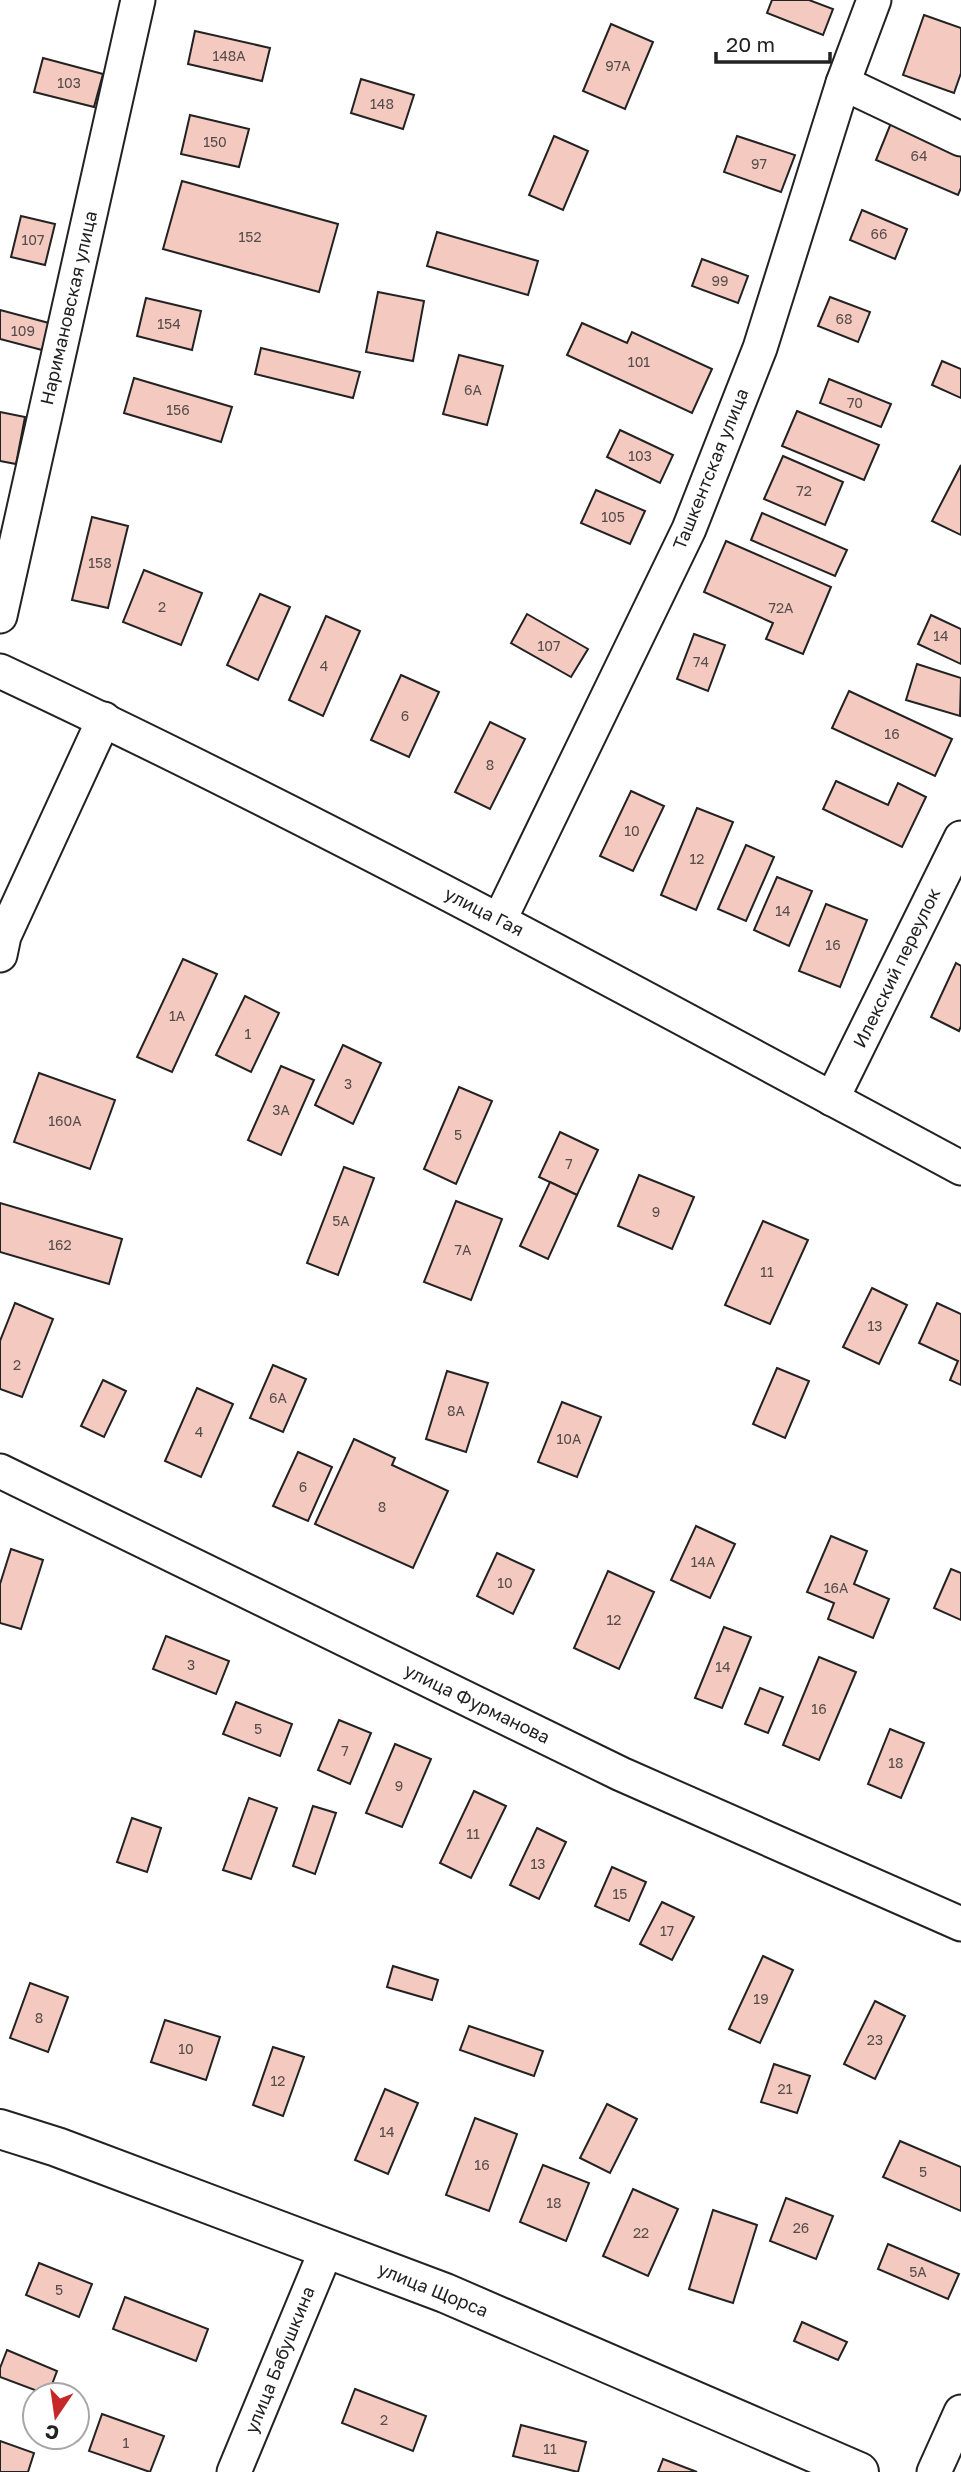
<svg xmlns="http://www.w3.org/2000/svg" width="961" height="2472" font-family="'Golos Text',sans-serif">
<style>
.building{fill:#f3c9c0;stroke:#222;stroke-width:2}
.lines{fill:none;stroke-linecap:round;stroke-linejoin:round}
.minor-casing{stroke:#222;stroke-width:37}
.secondary-casing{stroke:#222;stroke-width:42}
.minor{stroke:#fff;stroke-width:33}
.secondary{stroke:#fff;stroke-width:38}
.labels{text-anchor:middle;stroke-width:5;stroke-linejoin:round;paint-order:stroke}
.number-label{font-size:14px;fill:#564c4a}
.street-label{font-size:18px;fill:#222;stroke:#fff}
</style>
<rect width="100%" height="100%" fill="#fff"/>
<g class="building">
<polygon points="772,0 809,0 833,9 823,35 767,13"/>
<polygon points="924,15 961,28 961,73 954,93 903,75"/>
<polygon points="611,24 653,42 625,109 583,91"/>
<polygon points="195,31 270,48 262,81 188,64"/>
<polygon points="43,58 103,74 94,107 34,92"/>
<polygon points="361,79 414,95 403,129 351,113"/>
<polygon points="190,115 249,129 239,167 181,154"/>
<polygon points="891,123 961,151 961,188 958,195 876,160"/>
<polygon points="554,136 588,151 563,210 529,195"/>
<polygon points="737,136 795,155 781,192 724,172"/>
<polygon points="182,181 338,224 319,292 163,249"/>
<polygon points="862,210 907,229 895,259 850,240"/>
<polygon points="21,216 55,224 45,265 11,257"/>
<polygon points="437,232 538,261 528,295 427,266"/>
<polygon points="702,259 748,276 738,303 692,286"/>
<polygon points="378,292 424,301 413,361 366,352"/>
<polygon points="830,297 870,312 858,342 818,326"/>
<polygon points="146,298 201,311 192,350 137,336"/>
<polygon points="0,310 49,323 42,350 0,339"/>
<polygon points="582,323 627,343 632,332 712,369 692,413 567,355"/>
<polygon points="261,348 360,372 353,398 255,374"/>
<polygon points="459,355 503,366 487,425 443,414"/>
<polygon points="942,361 961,369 961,398 932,385"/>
<polygon points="134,378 232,407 221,442 124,413"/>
<polygon points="829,379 891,404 881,427 820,403"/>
<polygon points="797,411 879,445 864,480 782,446"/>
<polygon points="0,412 25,417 16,464 0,461"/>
<polygon points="620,430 673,455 660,483 607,457"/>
<polygon points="783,456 843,482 825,525 764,499"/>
<polygon points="961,465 961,535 932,521"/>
<polygon points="596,490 645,511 630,544 581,523"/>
<polygon points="762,513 847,550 835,576 751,540"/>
<polygon points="92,517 128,526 108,608 72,600"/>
<polygon points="726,541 831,587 803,654 766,639 773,623 704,592"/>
<polygon points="144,570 202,593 181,645 123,622"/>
<polygon points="260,594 290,607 258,680 227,665"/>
<polygon points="527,614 588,649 571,677 511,643"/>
<polygon points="931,615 961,629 961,664 918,644"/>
<polygon points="326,616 360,631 323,716 289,700"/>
<polygon points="694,634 725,645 708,691 677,679"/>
<polygon points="917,664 961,678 960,716 906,700"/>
<polygon points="401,675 439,692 409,757 371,740"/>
<polygon points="849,691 952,739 935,776 832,728"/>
<polygon points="490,722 525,739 490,809 455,792"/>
<polygon points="836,781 888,805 898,783 926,797 902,847 823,809"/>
<polygon points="631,791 664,806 633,871 600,856"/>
<polygon points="697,808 733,822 696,910 661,895"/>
<polygon points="746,845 774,857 746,921 718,909"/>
<polygon points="777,877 812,891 789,946 754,930"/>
<polygon points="826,904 867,920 840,987 799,971"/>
<polygon points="183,959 217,974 172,1072 137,1057"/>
<polygon points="956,963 961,966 961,1026 959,1031 931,1017"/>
<polygon points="245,996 279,1013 251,1072 216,1055"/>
<polygon points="343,1045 381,1063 353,1124 315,1105"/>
<polygon points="281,1066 314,1080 281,1155 248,1140"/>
<polygon points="39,1073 115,1100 90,1169 14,1142"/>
<polygon points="459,1087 492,1101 456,1184 424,1169"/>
<polygon points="560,1132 598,1150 577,1195 539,1177"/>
<polygon points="344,1167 374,1178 338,1275 307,1263"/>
<polygon points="639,1175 694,1197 672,1249 618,1226"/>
<polygon points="550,1182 577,1195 548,1259 520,1246"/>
<polygon points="456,1201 502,1219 471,1300 424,1282"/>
<polygon points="0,1203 122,1239 109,1284 0,1252"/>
<polygon points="763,1221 808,1240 770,1324 725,1305"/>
<polygon points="872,1288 907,1305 879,1364 843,1347"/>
<polygon points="15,1303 53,1319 22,1397 0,1389 0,1341"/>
<polygon points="937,1303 961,1314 961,1385 950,1380 958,1361 919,1343"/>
<polygon points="273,1365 306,1379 283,1432 250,1418"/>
<polygon points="777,1368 809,1381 785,1438 753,1424"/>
<polygon points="447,1371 488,1383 466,1452 426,1439"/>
<polygon points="103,1380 126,1391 104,1437 81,1426"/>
<polygon points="197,1388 233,1404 201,1477 165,1461"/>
<polygon points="562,1402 601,1417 577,1477 538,1462"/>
<polygon points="354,1439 395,1458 392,1465 448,1491 413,1568 315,1524"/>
<polygon points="298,1452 332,1467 308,1521 273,1506"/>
<polygon points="696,1526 735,1544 710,1598 671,1580"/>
<polygon points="831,1536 867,1551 854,1584 889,1599 873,1638 828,1619 834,1603 807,1592"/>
<polygon points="11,1549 43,1560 21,1629 0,1623 0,1584"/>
<polygon points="497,1553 534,1570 513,1614 477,1596"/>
<polygon points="951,1569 961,1573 961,1620 934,1608"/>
<polygon points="608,1571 654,1592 619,1669 574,1648"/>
<polygon points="724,1627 751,1637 722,1708 695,1698"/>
<polygon points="166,1636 229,1661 216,1694 153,1669"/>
<polygon points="819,1657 856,1672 819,1760 783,1745"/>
<polygon points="760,1688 783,1697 768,1733 745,1724"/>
<polygon points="236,1702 292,1724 280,1756 223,1734"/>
<polygon points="339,1720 371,1733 350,1784 318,1770"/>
<polygon points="890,1729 924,1743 901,1798 868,1784"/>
<polygon points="395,1744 431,1759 402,1827 366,1813"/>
<polygon points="474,1791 506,1806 471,1878 440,1863"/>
<polygon points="249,1798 277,1808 251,1879 223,1870"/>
<polygon points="313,1806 336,1813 315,1874 293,1866"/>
<polygon points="132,1818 161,1828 147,1872 117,1862"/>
<polygon points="537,1828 566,1842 539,1899 510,1885"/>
<polygon points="612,1867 646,1882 629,1921 595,1906"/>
<polygon points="662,1902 694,1917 672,1960 640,1944"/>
<polygon points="763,1956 793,1970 760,2043 729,2029"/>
<polygon points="393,1966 438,1980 432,2000 387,1987"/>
<polygon points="30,1983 68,1997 48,2052 10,2038"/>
<polygon points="875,2001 905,2016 875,2079 844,2064"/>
<polygon points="165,2020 220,2037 206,2080 151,2062"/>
<polygon points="469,2026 543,2051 534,2076 460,2050"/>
<polygon points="273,2047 304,2057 283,2116 253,2105"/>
<polygon points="774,2064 810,2076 797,2113 761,2102"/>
<polygon points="385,2089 418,2103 388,2174 355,2160"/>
<polygon points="607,2104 637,2119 610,2173 580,2158"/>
<polygon points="475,2118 517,2134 489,2211 446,2195"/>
<polygon points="900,2141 961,2167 961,2211 883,2177"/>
<polygon points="543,2165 589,2183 566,2241 520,2222"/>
<polygon points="633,2189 678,2209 648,2276 603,2256"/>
<polygon points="786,2198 833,2216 816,2259 770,2241"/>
<polygon points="713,2210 757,2225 733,2303 689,2289"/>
<polygon points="888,2244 959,2274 948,2299 878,2269"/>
<polygon points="39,2263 92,2284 79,2317 26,2295"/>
<polygon points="125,2297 208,2329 196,2361 113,2329"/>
<polygon points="802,2322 847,2342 838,2360 794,2341"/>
<polygon points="7,2350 57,2371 48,2395 0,2377 0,2368"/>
<polygon points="355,2389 426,2416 413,2451 342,2423"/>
<polygon points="102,2414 164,2436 150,2472 89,2451"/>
<polygon points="521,2425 586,2442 578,2472 513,2456"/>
<polygon points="0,2441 34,2453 28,2472 0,2472"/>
<polygon points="663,2459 697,2472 658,2472"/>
</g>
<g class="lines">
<defs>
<g id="minor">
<polyline points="843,83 961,139"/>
<polyline points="0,616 138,0"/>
<path d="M 0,671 C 327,824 643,997 961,1168"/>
<polyline points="500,919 689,529 760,348 843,83 874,0"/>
<polyline points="0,955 4,936 104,719"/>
<polyline points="832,1099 961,838"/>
<polyline points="0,1471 621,1774 961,1924"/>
<polyline points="234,2472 327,2248"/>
<polyline points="934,2472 961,2412"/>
</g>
<polyline id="secondary" points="0,2129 57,2147 445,2293 859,2472"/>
</defs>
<use href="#minor" class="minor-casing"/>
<use href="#secondary" class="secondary-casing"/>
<use href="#minor" class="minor"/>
<use href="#secondary" class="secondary"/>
</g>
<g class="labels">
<g class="number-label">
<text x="229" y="61">148А</text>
<text x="618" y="71">97А</text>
<text x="69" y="88">103</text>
<text x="382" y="109">148</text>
<text x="215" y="147">150</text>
<text x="919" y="161">64</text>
<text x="759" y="169">97</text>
<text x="879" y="239">66</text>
<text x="250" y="242">152</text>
<text x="33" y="245">107</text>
<text x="720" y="286">99</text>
<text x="844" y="324">68</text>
<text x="169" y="329">154</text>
<text x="23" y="336">109</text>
<text x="639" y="367">101</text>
<text x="473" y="395">6А</text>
<text x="855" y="408">70</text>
<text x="178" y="415">156</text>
<text x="640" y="461">103</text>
<text x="804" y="496">72</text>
<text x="613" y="522">105</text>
<text x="100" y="568">158</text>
<text x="162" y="612">2</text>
<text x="781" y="613">72А</text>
<text x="941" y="641">14</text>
<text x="549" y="651">107</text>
<text x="701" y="667">74</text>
<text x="324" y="671">4</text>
<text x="405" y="721">6</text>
<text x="892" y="739">16</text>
<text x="490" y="770">8</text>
<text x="632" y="836">10</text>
<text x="697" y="864">12</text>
<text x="783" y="916">14</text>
<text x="833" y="950">16</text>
<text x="177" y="1021">1А</text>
<text x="248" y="1039">1</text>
<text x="348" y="1089">3</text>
<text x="281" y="1115">3А</text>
<text x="65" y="1126">160А</text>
<text x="458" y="1140">5</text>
<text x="569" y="1169">7</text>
<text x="656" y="1217">9</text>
<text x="341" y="1226">5А</text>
<text x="60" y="1250">162</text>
<text x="463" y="1255">7А</text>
<text x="767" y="1277">11</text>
<text x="875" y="1331">13</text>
<text x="17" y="1370">2</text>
<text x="278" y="1403">6А</text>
<text x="456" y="1416">8А</text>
<text x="199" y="1437">4</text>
<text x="569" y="1444">10А</text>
<text x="303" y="1492">6</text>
<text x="382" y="1512">8</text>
<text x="703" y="1567">14А</text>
<text x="505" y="1588">10</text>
<text x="836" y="1593">16А</text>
<text x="614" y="1625">12</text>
<text x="191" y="1670">3</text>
<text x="723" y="1672">14</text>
<text x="819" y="1714">16</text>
<text x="258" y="1734">5</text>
<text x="345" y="1756">7</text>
<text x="896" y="1768">18</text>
<text x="399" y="1791">9</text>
<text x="473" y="1839">11</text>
<text x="538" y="1869">13</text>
<text x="620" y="1899">15</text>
<text x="667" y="1936">17</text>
<text x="761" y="2004">19</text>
<text x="39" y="2023">8</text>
<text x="875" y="2045">23</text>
<text x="186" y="2054">10</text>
<text x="278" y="2086">12</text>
<text x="785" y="2094">21</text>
<text x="387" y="2137">14</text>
<text x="482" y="2170">16</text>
<text x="923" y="2177">5</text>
<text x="554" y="2208">18</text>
<text x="801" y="2233">26</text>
<text x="641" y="2238">22</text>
<text x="918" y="2277">5А</text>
<text x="59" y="2295">5</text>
<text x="384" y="2425">2</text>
<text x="126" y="2448">1</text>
<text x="550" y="2454">11</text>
</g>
<g class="street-label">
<text transform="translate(69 308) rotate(-77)" y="6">Наримановская улица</text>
<text transform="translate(711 469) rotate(-68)" y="6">Ташкентская улица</text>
<text transform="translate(484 912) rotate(27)" y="6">улица Гая</text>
<text transform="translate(897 968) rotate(-64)" y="6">Илекский переулок</text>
<text transform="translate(477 1704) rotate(26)" y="6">улица Фурманова</text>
<text transform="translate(433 2290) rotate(22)" y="6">улица Щорса</text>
<text transform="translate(280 2360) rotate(-68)" y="6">улица Бабушкина</text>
</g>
</g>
<g transform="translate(56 2416) rotate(193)"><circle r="33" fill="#ffffff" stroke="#a7a7a7" stroke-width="2"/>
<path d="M0-5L12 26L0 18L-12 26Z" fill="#c62828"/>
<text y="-10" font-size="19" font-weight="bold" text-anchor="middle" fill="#222222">С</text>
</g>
<path d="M716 52v10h114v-10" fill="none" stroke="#222222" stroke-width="3.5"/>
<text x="726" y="52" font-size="21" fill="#222222" stroke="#ffffff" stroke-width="5" paint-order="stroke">20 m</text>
</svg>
